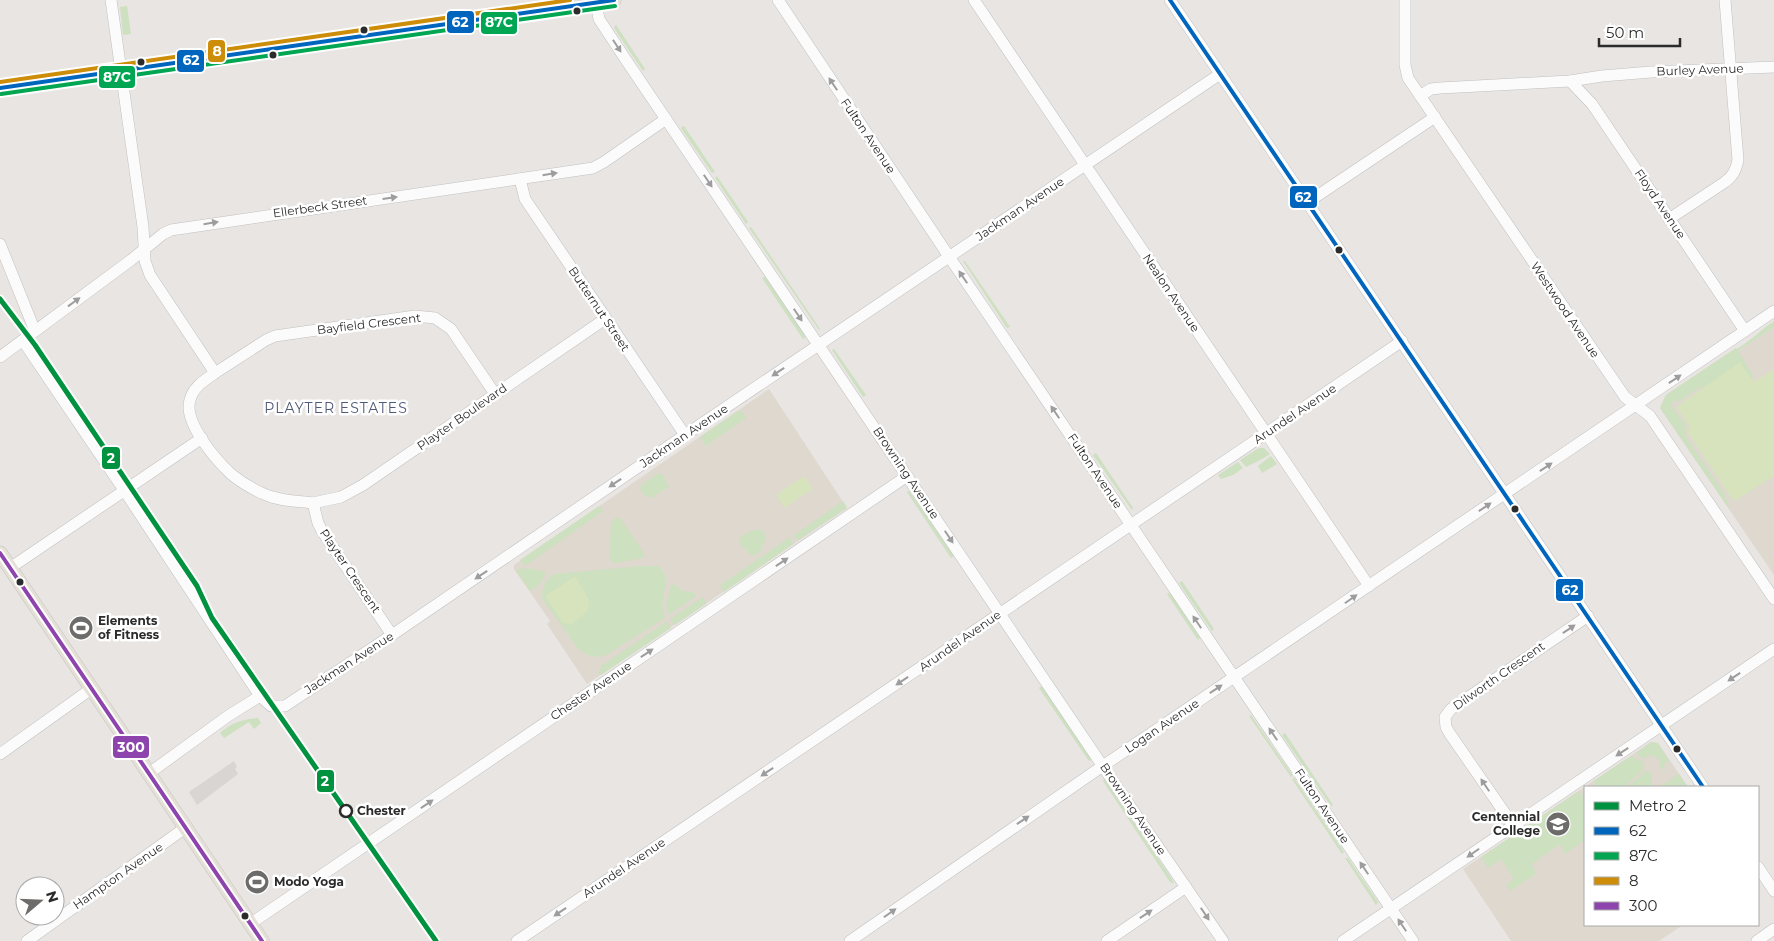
<svg xmlns="http://www.w3.org/2000/svg" width="1774" height="941" font-family="Montserrat,sans-serif">
<style>
.education{fill:#dfd8cf}
.green{fill:#cde0bf}
.pitch{fill:#d6e3bd}
.plaza{fill:#d8d5d2}
.lines{fill:none;stroke-linecap:round;stroke-linejoin:round}
.minor-casing{stroke:#c1c0c0;stroke-width:12}
.major-casing{stroke:#c5c3c2;stroke-width:15}
.minor{stroke:#fcfbfb;stroke-width:11}
.major{stroke:#e5e1d6;stroke-width:14}
.bus-1-casing{stroke:#fff;stroke-width:8}
.bus-2-casing{stroke:#fff;stroke-width:8}
.bus-3-casing{stroke:#fff;stroke-width:8}
.bus-4-casing{stroke:#fff;stroke-width:8}
.bus-1{stroke:#0065bd;stroke-width:4}
.bus-2{stroke:#00a651;stroke-width:4}
.bus-3{stroke:#ce8d09;stroke-width:4}
.bus-4{stroke:#8e44ad;stroke-width:4}
.metro-1-casing{stroke:#fff;stroke-width:9}
.metro-1{stroke:#00923f;stroke-width:5}
.oneway{fill:#9e9d9d}
.bus-dot{fill:#2b2b2b;stroke:#fff;stroke-width:2}
.stop-dot{fill:#fff;stroke:#2b2b2b;stroke-width:2.5}
.labels{text-anchor:middle;stroke-width:5;stroke-linejoin:round;paint-order:stroke}
.street-label{font-size:12px;fill:#2b2b2b;stroke:#fff}
.poi-label{font-size:12px;font-weight:bold;fill:#2b2b2b;stroke:#fff;text-anchor:start}
.stop-label{font-size:12px;font-weight:bold;fill:#2b2b2b;stroke:#fff;text-anchor:start}
.neighbourhood-label{font-size:14px;letter-spacing:1px;fill:#505977;stroke:#fff}
.line-badge{stroke:#fff;stroke-width:2}
.badge-label{font-size:14px;text-anchor:middle;font-weight:bold;fill:#fff}
</style>
<rect width="100%" height="100%" fill="#e8e5e2"/>
<g class="education">
<polygon points="1774,327 1774,575 1660,408 1666,395 1736,348 1738,351"/>
<polygon points="769,389 847,508 587,684 547,624 550,621 514,569 514,565"/>
<polygon points="1651,742 1658,743 1688,787 1585,787 1585,925 1683,925 1659,941 1511,941 1463,869"/>
</g>
<g class="green">
<polygon points="127,6 131,34 123,35 120,7"/>
<polygon points="616,25 645,69 643,71 616,31 614,27"/>
<polygon points="684,126 715,172 712,173 681,128"/>
<polygon points="717,176 748,222 746,224 715,178"/>
<polygon points="751,227 820,329 819,330 749,228"/>
<polygon points="963,261 965,261 1010,327 1007,328"/>
<polygon points="765,277 804,334 805,338 803,339 762,278"/>
<path d="M 1774,321 L 1774,327 L 1738,351 L 1753,375 L 1753,377 L 1715,404 L 1714,404 L 1702,386 L 1680,401 L 1673,401 L 1671,406 L 1686,425 L 1686,437 L 1724,493 L 1730,510 L 1660,408 L 1666,395 L 1736,348 L 1737,349 C 1750,341 1761,330 1774,321 Z"/>
<polygon points="834,349 866,395 863,397 836,356 832,350"/>
<polygon points="738,411 742,411 746,418 706,446 700,437"/>
<path d="M 1259,448 L 1264,448 L 1270,454 C 1263,459 1254,463 1246,467 L 1240,460 Z"/>
<polygon points="1096,453 1133,508 1132,510 1093,455"/>
<polygon points="1271,456 1277,464 1262,473 1258,466"/>
<polygon points="1238,462 1243,468 1233,475 1221,479 1218,475"/>
<polygon points="659,473 664,476 669,487 651,498 644,495 640,489 641,485"/>
<polygon points="909,491 954,556 951,558 907,492"/>
<polygon points="843,501 847,508 798,540 793,536"/>
<polygon points="599,506 603,511 525,566 520,560"/>
<polygon points="616,517 621,519 643,552 644,555 643,558 615,563 611,562 609,557 611,523"/>
<polygon points="754,530 763,530 766,537 761,551 753,556 750,554 739,543 741,536"/>
<polygon points="790,537 793,544 724,592 720,585"/>
<path d="M 641,566 L 658,566 C 672,580 664,585 663,601 C 662,607 664,612 665,618 L 608,654 C 595,659 589,657 578,649 L 542,598 C 542,587 545,580 554,574 Z"/>
<polygon points="522,567 524,570 527,568 543,571 546,573 540,584 530,591 516,571"/>
<polygon points="1182,581 1214,629 1212,631 1179,583"/>
<polygon points="673,584 683,591 693,592 696,596 669,615 666,604 671,585"/>
<polygon points="1170,593 1200,638 1198,640 1167,594"/>
<polygon points="703,597 706,604 675,625 670,619"/>
<polygon points="667,621 671,628 601,675 599,673 601,666"/>
<polygon points="1042,686 1089,756 1091,760 1089,761 1039,688"/>
<polygon points="1251,715 1293,776 1291,777 1249,716"/>
<path d="M 258,718 L 261,723 L 254,729 L 249,722 L 224,738 L 220,733 C 230,723 244,719 258,718 Z"/>
<polygon points="1285,733 1333,805 1331,806 1282,735"/>
<polygon points="1651,742 1658,743 1670,762 1665,762 1664,770 1660,768 1660,761 1658,758 1650,755 1644,759 1636,753"/>
<polygon points="1631,756 1643,762 1644,769 1624,787 1597,787 1594,781"/>
<polygon points="1646,771 1652,773 1652,787 1627,787"/>
<polygon points="1679,774 1688,787 1659,787"/>
<polygon points="1294,778 1344,852 1342,854 1292,779"/>
<polygon points="1104,779 1172,879 1174,884 1170,882 1103,781"/>
<polygon points="1579,791 1585,799 1585,840 1565,854 1560,844 1532,864 1536,874 1510,891 1506,885 1514,879 1501,859 1488,868 1481,857"/>
<polygon points="1345,858 1348,858 1378,902 1376,905"/>
</g>
<g class="pitch">
<polygon points="1740,362 1754,382 1774,369 1774,476 1735,501 1732,499 1688,433 1688,429 1690,427 1676,407"/>
<polygon points="804,476 813,489 784,508 776,495"/>
<polygon points="575,576 589,600 588,611 572,624 563,623 545,596"/>
</g>
<polygon class="plaza" points="234,761 237,767 235,769 238,774 197,805 189,792"/>
<g class="lines">
<defs>
<g id="minor">
<path d="M 111,0 L 143,227 L 145,261 L 150,275 L 215,373 C 205,380 193,387 190,400 C 183,422 216,460 231,474 C 241,482 252,489 264,494 C 279,501 297,501 313,503 L 318,523 L 322,531 L 392,635"/>
<polyline points="778,0 954,264 1413,941"/>
<polyline points="974,0 1369,586"/>
<polyline points="1170,0 1703,787"/>
<polyline points="1405,0 1405,65 1408,78 1625,397 1650,416 1774,599"/>
<polyline points="596,3 599,19 626,60 1108,774 1223,941"/>
<polyline points="1570,81 1592,104 1745,331"/>
<polyline points="1420,96 1431,89 1440,88 1570,81 1602,76 1651,72 1774,67"/>
<polyline points="520,179 525,199 685,435"/>
<polyline points="1308,202 1435,117"/>
<path d="M 1669,219 L 1725,182 C 1733,176 1736,170 1738,160 L 1725,0"/>
<polyline points="0,244 35,331"/>
<polyline points="23,341 124,490 260,696 271,706 285,706 392,635 685,435 1220,74"/>
<polyline points="0,357 131,260 163,234 171,230 593,168 604,162 666,119"/>
<polyline points="215,373 266,340 275,336 415,316 435,318 451,329 495,394"/>
<polyline points="313,503 341,497 363,485 605,319"/>
<polyline points="10,568 202,438"/>
<polyline points="0,754 91,689"/>
<polyline points="148,774 228,716 260,696"/>
<polyline points="1513,825 1450,734 1446,727 1445,717 1451,709 1588,616"/>
<polyline points="1758,867 1774,891"/>
<polyline points="250,924 907,476"/>
<polyline points="27,941 185,828"/>
<polyline points="517,941 1402,341"/>
<polyline points="850,941 1094,772 1774,311"/>
<polyline points="1107,941 1186,887"/>
<polyline points="1343,941 1774,649"/>
<polyline points="1757,941 1774,929"/>
</g>
<g id="major">
<polyline points="0,88 614,0"/>
<polyline points="0,553 262,941"/>
</g>
</defs>
<use href="#minor" class="minor-casing"/>
<use href="#major" class="major-casing"/>
<use href="#minor" class="minor"/>
<use href="#major" class="major"/>
<defs>
<g id="bus-1">
<polyline points="1170,0 1703,787"/>
<polyline points="0,88 614,0"/>
</g>
<polyline id="bus-2" points="1,94 615,6"/>
<polyline id="bus-3" points="0,82 570,0"/>
<polyline id="bus-4" points="0,553 262,941"/>
</defs>
<use href="#bus-1" class="bus-1-casing"/>
<use href="#bus-2" class="bus-2-casing"/>
<use href="#bus-3" class="bus-3-casing"/>
<use href="#bus-4" class="bus-4-casing"/>
<use href="#bus-1" class="bus-1"/>
<use href="#bus-2" class="bus-2"/>
<use href="#bus-3" class="bus-3"/>
<use href="#bus-4" class="bus-4"/>
<defs>
<polyline id="metro-1" points="0,299 35,345 197,586 212,618 436,941"/>
</defs>
<use href="#metro-1" class="metro-1-casing"/>
<use href="#metro-1" class="metro-1"/>
</g>
<defs><path id="oneway-solid" d="M-6-.8H1V-3.2L6.5 0L1 3.2V.8H-6Z" transform="scale(1.25)"/></defs>
<g class="oneway">
<use href="#oneway-solid" transform="translate(617 46) rotate(57)"/>
<use href="#oneway-solid" transform="translate(833 84) rotate(-124)"/>
<use href="#oneway-solid" transform="translate(550 174) rotate(-9)"/>
<use href="#oneway-solid" transform="translate(708 181) rotate(56)"/>
<use href="#oneway-solid" transform="translate(390 198) rotate(-8)"/>
<use href="#oneway-solid" transform="translate(211 223) rotate(-9)"/>
<use href="#oneway-solid" transform="translate(963 277) rotate(-124)"/>
<use href="#oneway-solid" transform="translate(74 302) rotate(-36)"/>
<use href="#oneway-solid" transform="translate(798 315) rotate(56)"/>
<use href="#oneway-solid" transform="translate(778 372) rotate(146)"/>
<use href="#oneway-solid" transform="translate(1675 379) rotate(-34)"/>
<use href="#oneway-solid" transform="translate(1055 412) rotate(-124)"/>
<use href="#oneway-solid" transform="translate(1546 467) rotate(-34)"/>
<use href="#oneway-solid" transform="translate(615 483) rotate(146)"/>
<use href="#oneway-solid" transform="translate(1485 507) rotate(-34)"/>
<use href="#oneway-solid" transform="translate(949 537) rotate(56)"/>
<use href="#oneway-solid" transform="translate(782 562) rotate(-34)"/>
<use href="#oneway-solid" transform="translate(481 575) rotate(146)"/>
<use href="#oneway-solid" transform="translate(1351 599) rotate(-35)"/>
<use href="#oneway-solid" transform="translate(1197 622) rotate(-124)"/>
<use href="#oneway-solid" transform="translate(1569 629) rotate(-34)"/>
<use href="#oneway-solid" transform="translate(647 653) rotate(-34)"/>
<use href="#oneway-solid" transform="translate(1734 677) rotate(146)"/>
<use href="#oneway-solid" transform="translate(902 681) rotate(146)"/>
<use href="#oneway-solid" transform="translate(1216 689) rotate(-34)"/>
<use href="#oneway-solid" transform="translate(1273 734) rotate(-124)"/>
<use href="#oneway-solid" transform="translate(1622 752) rotate(147)"/>
<use href="#oneway-solid" transform="translate(767 772) rotate(146)"/>
<use href="#oneway-solid" transform="translate(1485 785) rotate(-124)"/>
<use href="#oneway-solid" transform="translate(427 804) rotate(-34)"/>
<use href="#oneway-solid" transform="translate(1023 820) rotate(-34)"/>
<use href="#oneway-solid" transform="translate(1473 853) rotate(145)"/>
<use href="#oneway-solid" transform="translate(1364 868) rotate(-124)"/>
<use href="#oneway-solid" transform="translate(560 912) rotate(146)"/>
<use href="#oneway-solid" transform="translate(890 913) rotate(-35)"/>
<use href="#oneway-solid" transform="translate(1146 914) rotate(-34)"/>
<use href="#oneway-solid" transform="translate(1205 914) rotate(56)"/>
<use href="#oneway-solid" transform="translate(1402 925) rotate(-124)"/>
</g>
<defs>
<symbol id="stadium-disc" viewBox="-11 -11 22 22"><circle r="9.5" fill="#6d6c6b" stroke="#fff"/><path d="M0-5a6.5 5 0 1 0 0 10a6.5 5 0 1 0 0-10ZM-3.5-1.8h7v3.6h-7Z" fill="#fff"/></symbol>
<symbol id="university-disc" viewBox="-11 -11 22 22"><circle r="9.5" fill="#6d6c6b" stroke="#fff"/><path d="M0-5L7-2L0 1L-7-2ZM-4 1L0 2.5L4 1V4Q0 6-4 4Z" fill="#fff"/></symbol>
</defs>
<g fill-rule="evenodd">
<use href="#stadium-disc" x="67" y="614" width="28" height="28"/>
<use href="#university-disc" x="1544" y="810" width="28" height="28"/>
<use href="#stadium-disc" x="243" y="868" width="28" height="28"/>
</g>
<g class="bus-dot">
<circle cx="577" cy="11" r="4.5"/>
<circle cx="364" cy="30" r="4.5"/>
<circle cx="273" cy="55" r="4.5"/>
<circle cx="141" cy="62" r="4.5"/>
<circle cx="1339" cy="250" r="4.5"/>
<circle cx="1515" cy="509" r="4.5"/>
<circle cx="20" cy="582" r="4.5"/>
<circle cx="1677" cy="749" r="4.5"/>
<circle cx="245" cy="916" r="4.5"/>
</g>
<circle class="stop-dot" cx="346" cy="811" r="6"/>
<g class="labels">
<g class="street-label">
<text transform="translate(1700 70) rotate(-2)" y="4">Burley Avenue</text>
<text transform="translate(868 136) rotate(56)" y="4">Fulton Avenue</text>
<text transform="translate(1660 204) rotate(56)" y="4">Floyd Avenue</text>
<text transform="translate(320 207) rotate(-8)" y="4">Ellerbeck Street</text>
<text transform="translate(1020 209) rotate(-34)" y="4">Jackman Avenue</text>
<text transform="translate(1171 293) rotate(56)" y="4">Nealon Avenue</text>
<text transform="translate(599 309) rotate(56)" y="4">Butternut Street</text>
<text transform="translate(1565 310) rotate(56)" y="4">Westwood Avenue</text>
<text transform="translate(369 324) rotate(-7)" y="4">Bayfield Crescent</text>
<text transform="translate(1295 414) rotate(-34)" y="4">Arundel Avenue</text>
<text transform="translate(462 417) rotate(-35)" y="4">Playter Boulevard</text>
<text transform="translate(684 436) rotate(-34)" y="4">Jackman Avenue</text>
<text transform="translate(1095 471) rotate(56)" y="4">Fulton Avenue</text>
<text transform="translate(906 473) rotate(56)" y="4">Browning Avenue</text>
<text transform="translate(350 571) rotate(56)" y="4">Playter Crescent</text>
<text transform="translate(960 641) rotate(-35)" y="4">Arundel Avenue</text>
<text transform="translate(349 663) rotate(-33)" y="4">Jackman Avenue</text>
<text transform="translate(1499 676) rotate(-35)" y="4">Dilworth Crescent</text>
<text transform="translate(591 691) rotate(-34)" y="4">Chester Avenue</text>
<text transform="translate(1162 726) rotate(-34)" y="4">Logan Avenue</text>
<text transform="translate(1322 806) rotate(56)" y="4">Fulton Avenue</text>
<text transform="translate(1133 809) rotate(56)" y="4">Browning Avenue</text>
<text transform="translate(624 868) rotate(-34)" y="4">Arundel Avenue</text>
<text transform="translate(118 876) rotate(-35)" y="4">Hampton Avenue</text>
</g>
<g class="poi-label">
<text x="98" y="625">Elements<tspan x="98" dy="14">of Fitness</tspan></text>
<text x="1540" y="821" text-anchor="end">Centennial<tspan x="1540" dy="14">College</tspan></text>
<text x="274" y="886">Modo Yoga</text>
</g>
<g class="stop-label">
<text x="357" y="815">Chester</text>
</g>
<g class="neighbourhood-label">
<text x="336" y="413">PLAYTER ESTATES</text>
</g>
</g>
<g class="line-badge">
<rect x="446" y="10" width="29" height="24" rx="5" fill="#0065bd"/>
<rect x="480" y="11" width="38" height="24" rx="5" fill="#00a651"/>
<rect x="207" y="39" width="19" height="24" rx="5" fill="#ce8d09"/>
<rect x="176" y="49" width="29" height="24" rx="5" fill="#0065bd"/>
<rect x="98" y="65" width="38" height="24" rx="5" fill="#00a651"/>
<rect x="1289" y="185" width="29" height="24" rx="5" fill="#0065bd"/>
<rect x="101" y="446" width="20" height="24" rx="5" fill="#00923f"/>
<rect x="1555" y="578" width="29" height="24" rx="5" fill="#0065bd"/>
<rect x="112" y="735" width="38" height="24" rx="5" fill="#8e44ad"/>
<rect x="316" y="769" width="19" height="24" rx="5" fill="#00923f"/>
</g>
<g class="badge-label">
<text x="460" y="27">62</text>
<text x="499" y="27">87C</text>
<text x="217" y="56">8</text>
<text x="191" y="65">62</text>
<text x="117" y="82">87C</text>
<text x="1303" y="202">62</text>
<text x="111" y="463">2</text>
<text x="1570" y="595">62</text>
<text x="131" y="752">300</text>
<text x="325" y="786">2</text>
</g>
<rect x="1584" y="786" width="175" height="140" fill="#ffffff" stroke="#aaaaaa"/>
<rect x="1594" y="802" width="25" height="8" fill="#00923f" stroke="#aaaaaa"/>
<text x="1629" y="811" font-size="15" fill="#2b2b2b">Metro 2</text>
<rect x="1594" y="827" width="25" height="8" fill="#0065bd" stroke="#aaaaaa"/>
<text x="1629" y="836" font-size="15" fill="#2b2b2b">62</text>
<rect x="1594" y="852" width="25" height="8" fill="#00a651" stroke="#aaaaaa"/>
<text x="1629" y="861" font-size="15" fill="#2b2b2b">87C</text>
<rect x="1594" y="877" width="25" height="8" fill="#ce8d09" stroke="#aaaaaa"/>
<text x="1629" y="886" font-size="15" fill="#2b2b2b">8</text>
<rect x="1594" y="902" width="25" height="8" fill="#8e44ad" stroke="#aaaaaa"/>
<text x="1629" y="911" font-size="15" fill="#2b2b2b">300</text>
<g transform="translate(40 901) rotate(71)"><circle r="24" fill="#ffffff" stroke="#aaaaaa"/>
<path d="M0-4L9 19L0 12L-9 19Z" fill="#6d6c6b"/>
<text y="-8" font-size="14" font-weight="bold" text-anchor="middle" fill="#2b2b2b">N</text>
</g>
<path d="M1599 38v8h81v-8" fill="none" stroke="#2b2b2b" stroke-width="2.5"/>
<text x="1606" y="38" font-size="15" fill="#2b2b2b" stroke="#ffffff" stroke-width="4" paint-order="stroke">50 m</text>
</svg>
